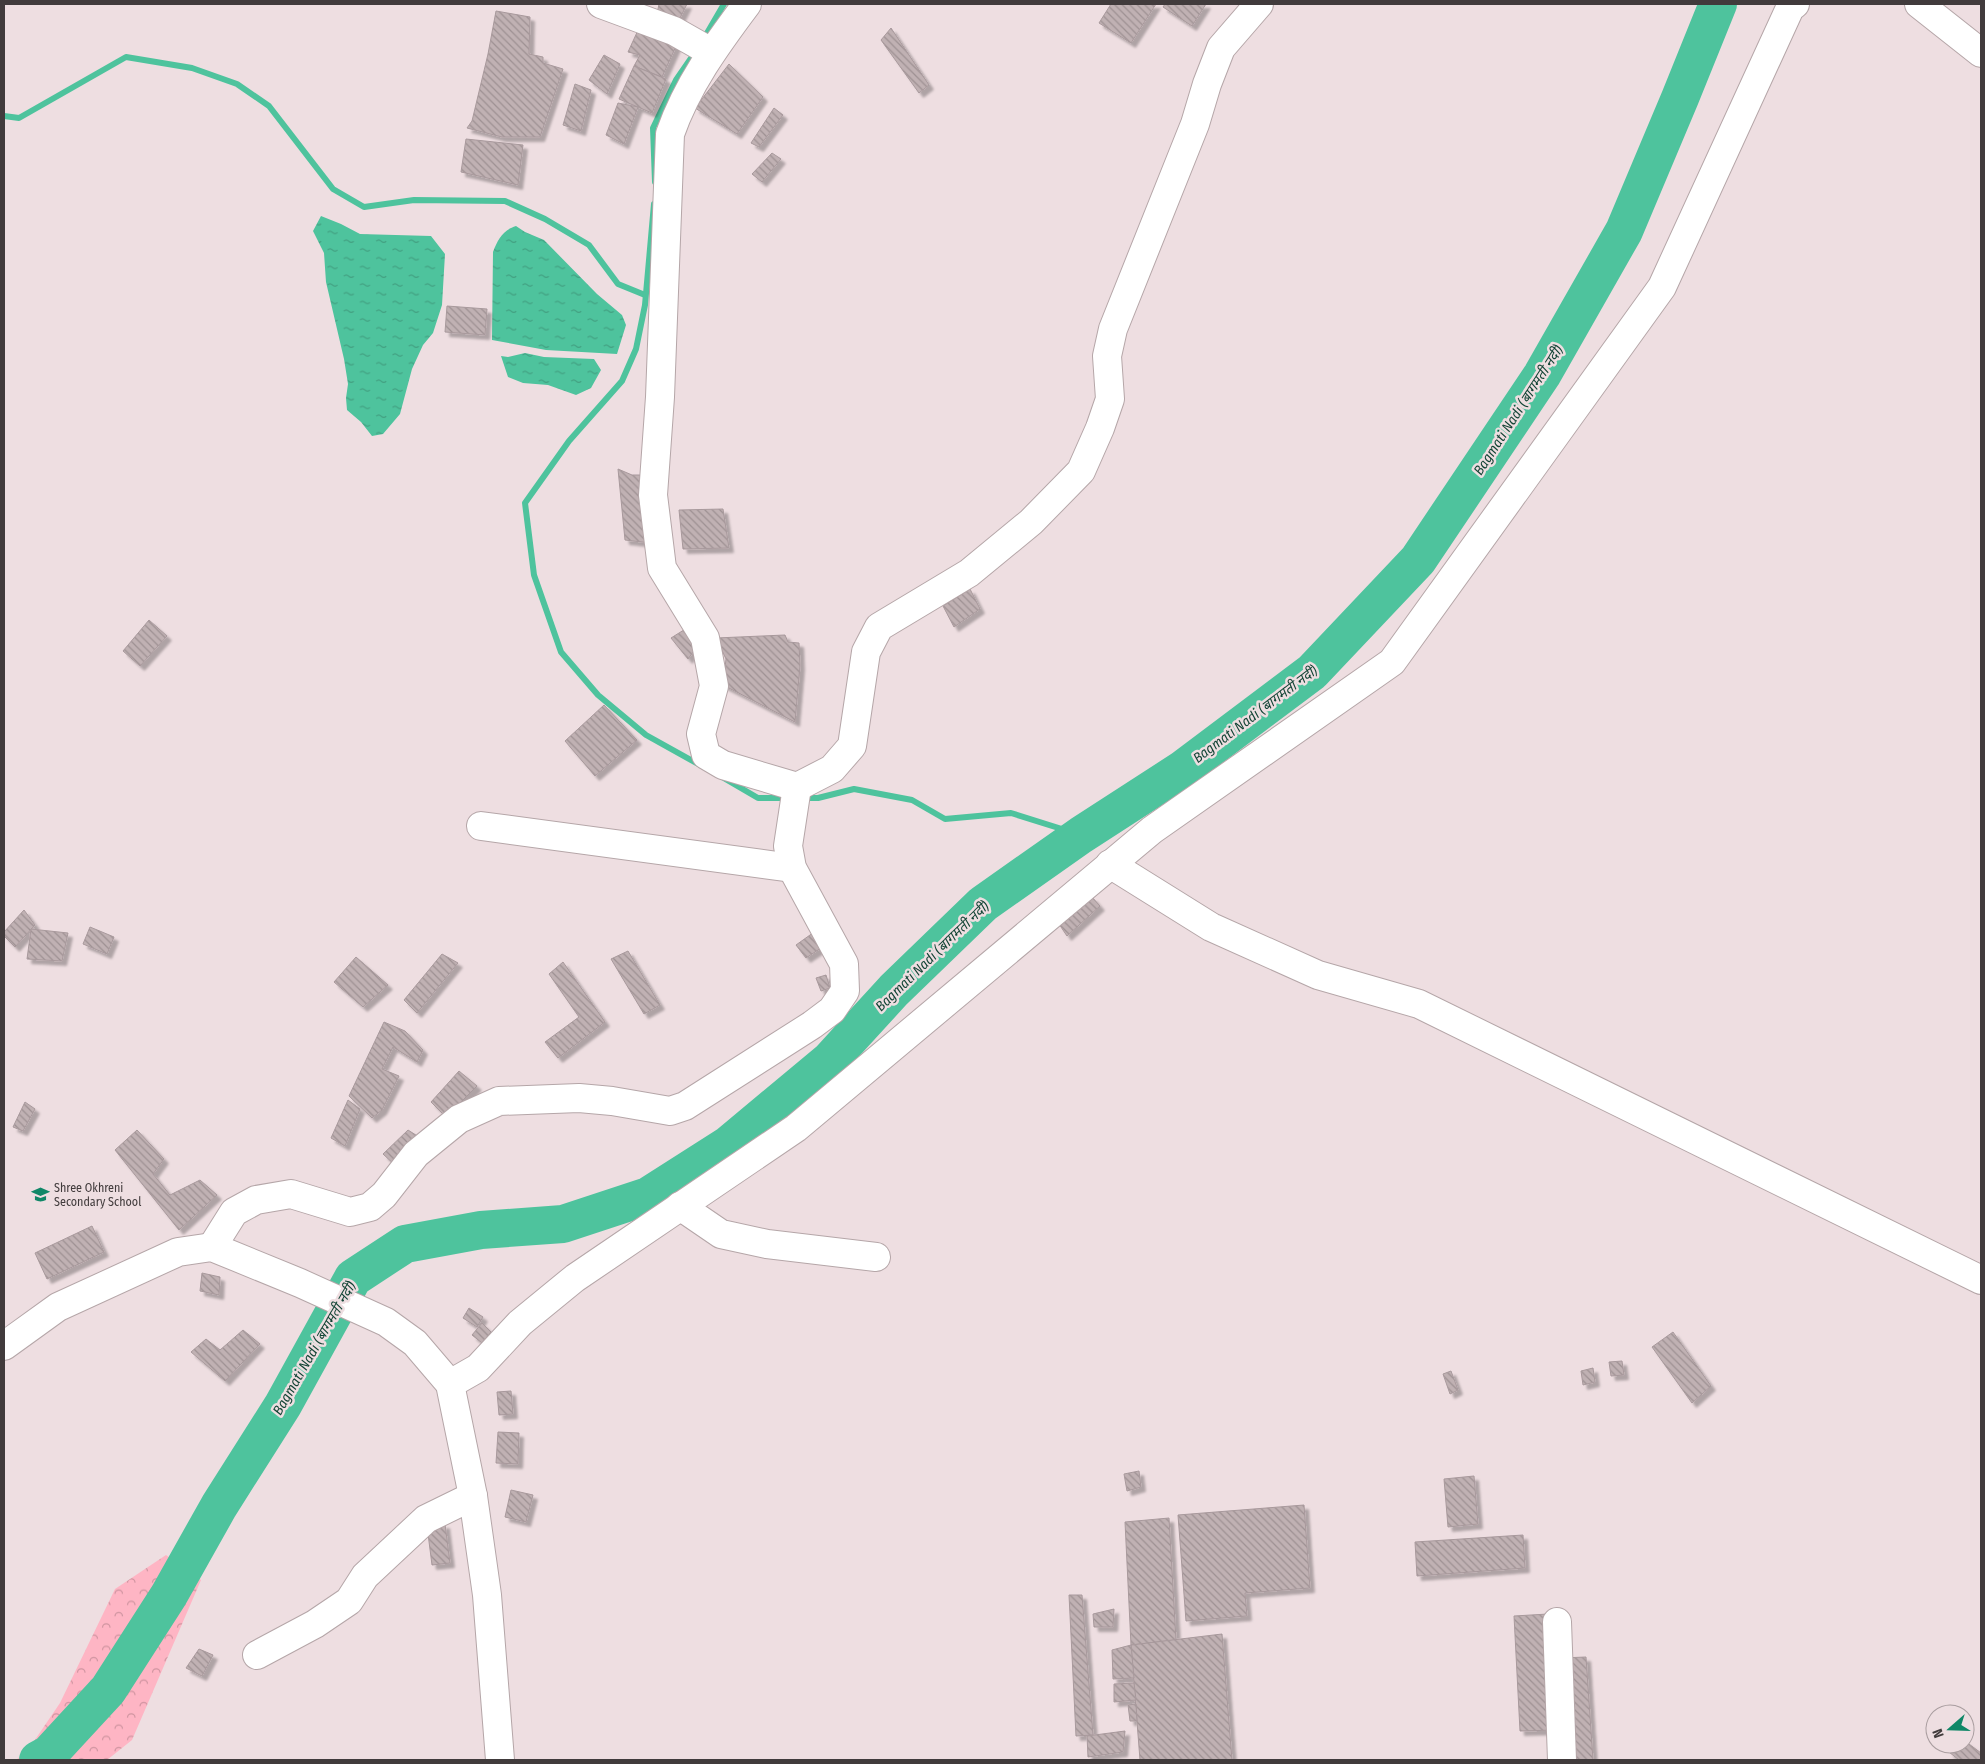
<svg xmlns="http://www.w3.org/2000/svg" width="1985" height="1764" font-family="'Fira Sans Condensed','Noto Sans Devanagari',sans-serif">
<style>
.forest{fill:url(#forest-crowns)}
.water{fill:url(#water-ripples)}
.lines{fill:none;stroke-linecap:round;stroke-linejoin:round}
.stream{stroke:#4ec39d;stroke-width:6}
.river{stroke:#4ec39d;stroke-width:38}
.building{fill:url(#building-back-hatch);stroke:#a8999c;filter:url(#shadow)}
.minor-casing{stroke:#b5a6a8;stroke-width:30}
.minor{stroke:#fff;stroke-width:28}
.labels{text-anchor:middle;stroke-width:5;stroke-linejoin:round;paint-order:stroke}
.poi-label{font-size:12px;fill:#413b3c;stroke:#eedee1;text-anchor:start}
.water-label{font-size:14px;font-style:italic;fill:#124435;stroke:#eedee1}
</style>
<defs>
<pattern id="forest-crowns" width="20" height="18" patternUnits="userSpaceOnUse" patternTransform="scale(1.25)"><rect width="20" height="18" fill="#feb5c4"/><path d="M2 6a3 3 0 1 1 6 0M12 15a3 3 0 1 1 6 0" fill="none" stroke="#cf94a0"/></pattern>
<pattern id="water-ripples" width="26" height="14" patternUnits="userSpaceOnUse" patternTransform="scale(1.25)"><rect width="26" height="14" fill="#4ec39d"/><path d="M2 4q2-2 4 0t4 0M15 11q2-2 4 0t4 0" fill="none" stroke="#42a081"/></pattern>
<pattern id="building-back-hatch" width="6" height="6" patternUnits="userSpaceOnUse" patternTransform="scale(1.25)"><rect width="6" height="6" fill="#c0b1b3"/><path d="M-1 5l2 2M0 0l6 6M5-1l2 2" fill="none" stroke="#9e9193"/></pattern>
<filter id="shadow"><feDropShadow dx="4.5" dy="4.5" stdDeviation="1" flood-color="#0004"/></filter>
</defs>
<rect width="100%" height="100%" fill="#eedee1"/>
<polygon class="forest" points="166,1555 201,1580 132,1740 107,1760 16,1760 28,1750 60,1703 115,1589"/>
<g class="water">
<polygon points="321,216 341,224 360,234 431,236 445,254 442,305 433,333 423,345 412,369 400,414 383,434 372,436 361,422 347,410 346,398 348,384 344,359 326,282 324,253 313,231"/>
<path d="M 516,226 L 525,232 L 544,240 L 597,294 L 622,315 L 626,325 L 617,354 L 546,350 L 492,340 L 493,252 C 498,239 503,230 516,226 Z"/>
<polygon points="525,353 544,357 594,359 601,370 591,388 576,395 548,385 523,383 508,377 501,356 508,357"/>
</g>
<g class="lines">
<g class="stream">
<polyline points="703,40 724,4"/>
<polyline points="4,116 19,118 126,57 192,68 237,84 269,106 333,189 364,207 414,200 505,201 545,219 589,245 618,284 645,295"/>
<polyline points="655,182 653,128 676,80 696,51"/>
<polyline points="654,204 645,305 636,349 622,381 569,441 525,503 534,575 561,652 598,695 646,735 700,765"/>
<polyline points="722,777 758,798 789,798"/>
<polyline points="801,798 818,798 854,789 912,800 945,819 1011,813 1081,835"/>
</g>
<polyline class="river" points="38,1760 49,1754 108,1690 169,1595 219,1506 283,1405 353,1278 405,1244 481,1230 563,1224 648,1196 728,1145 830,1060 894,990 983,904 1081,835 1183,769 1312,672 1418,560 1542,375 1624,231 1680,98 1718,4"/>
</g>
<g class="building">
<polygon points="659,4 687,4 677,24 657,14"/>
<polygon points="1111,4 1156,4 1131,43 1099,23"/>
<polygon points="1165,4 1206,4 1192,26 1163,7"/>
<polygon points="496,11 530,17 529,54 543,57 543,63 563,69 540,137 502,137 467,128 472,121 488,54"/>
<polygon points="639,28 677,44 662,77 634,66 640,55 628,52"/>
<polygon points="891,28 929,85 919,93 881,40"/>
<polygon points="604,55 620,64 607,94 589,80"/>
<polygon points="729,64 763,97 737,134 695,108"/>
<polygon points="634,66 666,79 652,113 619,99"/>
<polygon points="575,84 591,90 581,131 563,125"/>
<polygon points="618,103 638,107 624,144 606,135"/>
<polygon points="774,108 783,115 759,147 751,143"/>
<polygon points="466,139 523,145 518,185 461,172"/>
<polygon points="772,153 781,159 762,182 752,174"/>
<polygon points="447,306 487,309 485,335 445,332"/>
<polygon points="618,469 632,475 641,475 651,543 625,540"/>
<polygon points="723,509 729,548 683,549 679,510"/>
<polygon points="970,589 980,609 954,627 943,606"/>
<polygon points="149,620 167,636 140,666 123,651"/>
<polygon points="687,628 699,644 688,659 671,638"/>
<polygon points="785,635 788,642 799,643 800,666 795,722 723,685 726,659 716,638"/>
<polygon points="604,705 637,740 595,776 565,741"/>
<polygon points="1092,897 1100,906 1067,936 1059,924"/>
<polygon points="24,910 35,925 15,947 4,936 4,932"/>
<polygon points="90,927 114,937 107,954 83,944"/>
<polygon points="31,929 68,933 62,961 27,959"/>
<polygon points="817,930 827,944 806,958 796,945"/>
<polygon points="628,951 660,1005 644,1014 611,959"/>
<polygon points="442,954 458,963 417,1013 404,1000"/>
<polygon points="356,957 388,985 363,1007 334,982"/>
<polygon points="563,962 605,1022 558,1058 545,1042 579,1017 549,974"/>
<polygon points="826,975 830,988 821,991 816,978"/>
<polygon points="384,1022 405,1031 423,1050 417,1062 393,1047 382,1069 399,1076 382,1110 372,1118 349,1096"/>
<polygon points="459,1071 477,1086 446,1117 431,1102"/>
<polygon points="348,1100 360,1109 345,1146 331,1138"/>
<polygon points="25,1102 35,1109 23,1131 13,1127"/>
<polygon points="137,1130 164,1159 153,1174 170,1195 200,1180 217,1195 179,1230 115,1150"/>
<polygon points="408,1130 422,1139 396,1166 383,1154"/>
<polygon points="92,1226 104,1252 47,1279 35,1253"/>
<polygon points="202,1273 220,1277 219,1295 200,1291"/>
<polygon points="469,1308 483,1317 477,1327 463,1318"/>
<polygon points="482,1323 491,1332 482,1343 472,1335"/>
<polygon points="243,1330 260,1344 225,1381 191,1352 206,1339 220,1350"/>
<polygon points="1673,1332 1711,1386 1692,1403 1652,1347"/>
<polygon points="1622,1361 1624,1375 1611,1376 1609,1362"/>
<polygon points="1593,1368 1595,1382 1583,1385 1581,1371"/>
<polygon points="1451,1371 1458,1390 1450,1394 1443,1374"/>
<polygon points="511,1391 513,1414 499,1415 497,1392"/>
<polygon points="498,1432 519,1433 518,1464 496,1463"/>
<polygon points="1139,1471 1141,1487 1127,1491 1124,1474"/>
<polygon points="1474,1476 1478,1524 1448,1527 1444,1479"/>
<polygon points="511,1490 533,1495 526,1522 505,1517"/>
<polygon points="1304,1505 1310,1588 1245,1593 1247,1616 1186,1621 1178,1515"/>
<polygon points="1169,1518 1176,1640 1131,1645 1125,1522"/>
<polygon points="445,1524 450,1563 432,1565 427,1526"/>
<polygon points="1523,1535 1525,1568 1417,1576 1415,1542"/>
<polygon points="1069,1595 1082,1595 1093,1735 1076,1736"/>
<polygon points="1114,1609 1113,1627 1094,1627 1093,1614"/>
<polygon points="1548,1614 1556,1730 1520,1731 1514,1616"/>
<polygon points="1222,1634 1232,1760 1140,1760 1131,1645"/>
<polygon points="1131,1645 1134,1678 1113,1679 1112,1650"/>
<polygon points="199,1649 213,1655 202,1676 186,1668"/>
<polygon points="1586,1657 1593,1760 1569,1760 1561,1658"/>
<polygon points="1134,1683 1136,1700 1114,1702 1114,1684"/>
<polygon points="1136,1704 1137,1721 1130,1721 1128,1705"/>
<polygon points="1125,1731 1123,1752 1088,1757 1087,1736"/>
<polygon points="1965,1741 1981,1753 1981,1760 1959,1760 1949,1752 1954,1744 1965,1744"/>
</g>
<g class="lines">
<defs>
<g id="minor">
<polyline points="601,4 674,31 711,52"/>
<path d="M 747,4 C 717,44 687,85 670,134 L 660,397 L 653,495 L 662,568 L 705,638 L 714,686 L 701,734 L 706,755 L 723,765 L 797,787 L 832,769 L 852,746 L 866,652 L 879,627 L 969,573 L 1031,522 L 1081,471 L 1100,428 L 1110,399 L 1107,356 L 1113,329 L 1195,124 L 1207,84 L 1221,48 L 1259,4"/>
<polyline points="1919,4 1981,53"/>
<polyline points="481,826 792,868"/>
<polyline points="1110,864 1211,927 1318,975 1419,1004 1981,1280"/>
<polyline points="680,1206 721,1234 767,1244 876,1257"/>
<polyline points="212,1247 234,1212 256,1200 291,1194 350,1212 370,1207 384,1195 416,1154 459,1119 499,1101 579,1098 612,1101 670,1111 685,1106 812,1025 832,1010 845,991 844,964 792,868 788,846 797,787"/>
<polyline points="4,1346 58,1307 178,1252 212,1247 300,1283 386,1322 415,1343 450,1384 473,1496 487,1595 500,1760"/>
<polyline points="450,1384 478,1368 520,1323 575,1278 796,1128 1152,830 1392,662 1662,287 1790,8 1795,4"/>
<polyline points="1557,1622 1562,1760"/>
<polyline points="257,1655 315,1624 349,1601 365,1576 426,1519 473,1496"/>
</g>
</defs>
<use href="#minor" class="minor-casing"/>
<use href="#minor" class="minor"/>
</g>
<defs>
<symbol id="school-bare" viewBox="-9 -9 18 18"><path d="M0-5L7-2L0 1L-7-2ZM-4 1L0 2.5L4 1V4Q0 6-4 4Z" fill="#108767" stroke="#eedee1" stroke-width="2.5" paint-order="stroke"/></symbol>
</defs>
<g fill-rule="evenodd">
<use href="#school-bare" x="28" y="1182" width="25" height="25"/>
</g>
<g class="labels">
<g class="poi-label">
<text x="54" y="1192">Shree Okhreni<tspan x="54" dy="14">Secondary School</tspan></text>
</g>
<g class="water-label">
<text transform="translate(1518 410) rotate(-57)" y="5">Bagmati Nadi (बागमती नदी)</text>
<text transform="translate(1255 714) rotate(-37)" y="5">Bagmati Nadi (बागमती नदी)</text>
<text transform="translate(932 956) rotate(-44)" y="5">Bagmati Nadi (बागमती नदी)</text>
<text transform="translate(314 1348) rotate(-60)" y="5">Bagmati Nadi (बागमती नदी)</text>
</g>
</g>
<rect width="1985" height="1764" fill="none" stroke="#413b3c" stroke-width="10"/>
<g transform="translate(1950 1729) rotate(250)"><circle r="24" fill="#eedee1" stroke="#a99d9f"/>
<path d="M0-4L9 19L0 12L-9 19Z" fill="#108767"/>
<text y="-8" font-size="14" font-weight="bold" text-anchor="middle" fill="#413b3c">N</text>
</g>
</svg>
